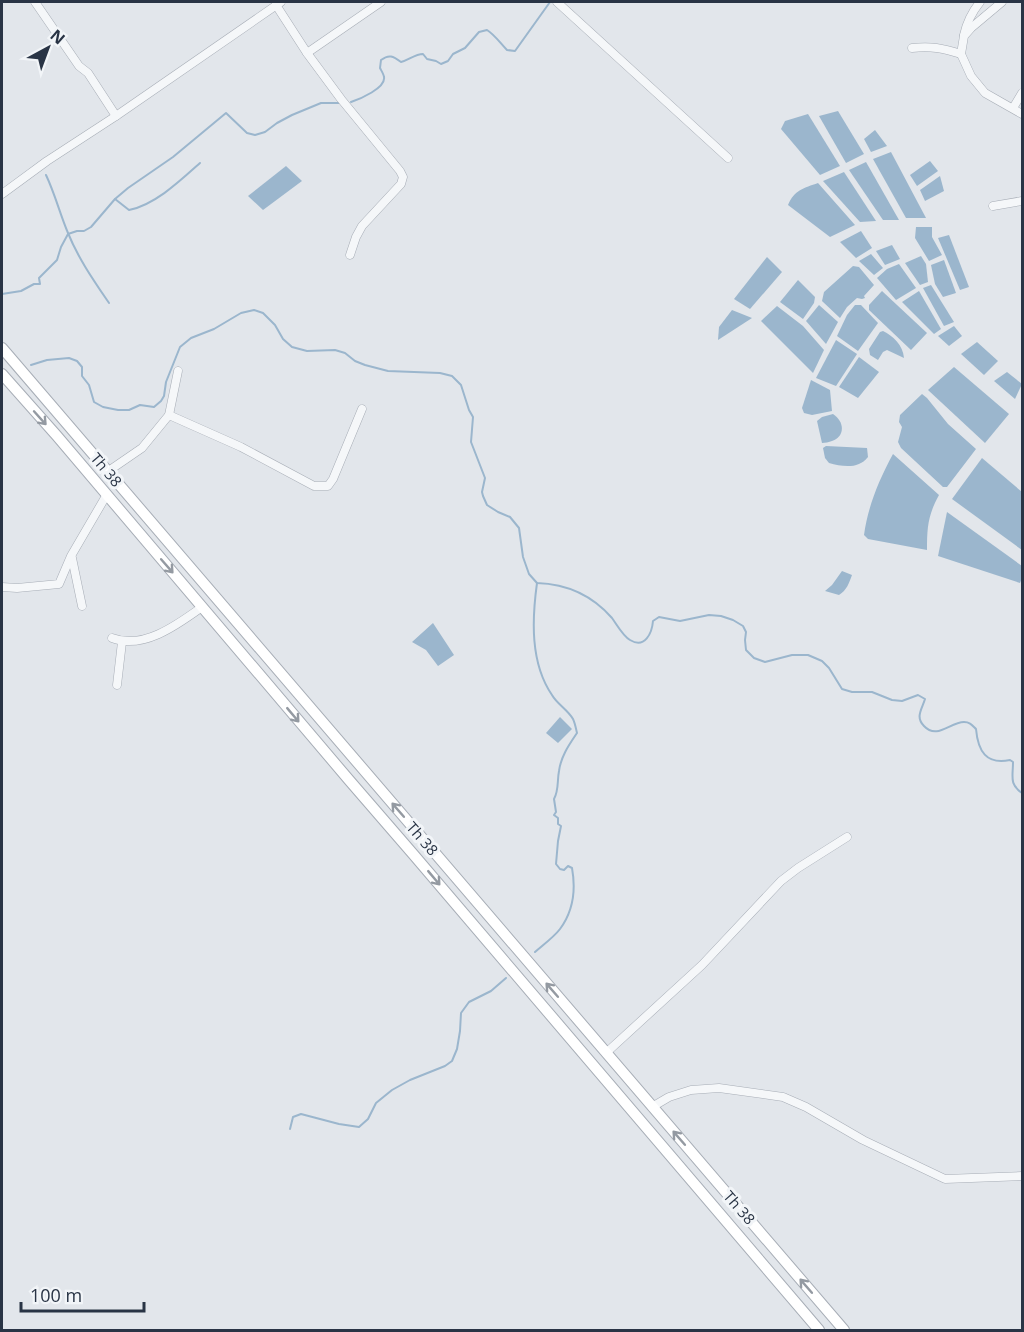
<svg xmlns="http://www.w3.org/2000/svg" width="1024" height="1332" font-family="'Open Sans',sans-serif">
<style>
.water{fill:#9bb6cd}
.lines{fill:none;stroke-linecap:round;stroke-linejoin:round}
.stream{stroke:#9bb6cd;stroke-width:2}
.street-casing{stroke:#a7adb6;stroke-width:9}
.secondary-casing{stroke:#a7adb6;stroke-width:12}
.street{stroke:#f5f7f9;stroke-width:8}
.secondary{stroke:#fff;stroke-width:10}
.oneway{stroke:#949aa2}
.labels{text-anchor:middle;stroke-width:6;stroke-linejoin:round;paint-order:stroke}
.street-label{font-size:15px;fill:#293445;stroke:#f2f5f8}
</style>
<rect width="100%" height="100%" fill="#e2e6eb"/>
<g class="water">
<polygon points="838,111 864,154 846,163 819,116"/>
<polygon points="808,114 840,166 820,175 781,129 785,121"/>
<polygon points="875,130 887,146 871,152 864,139"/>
<polygon points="891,152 926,218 906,218 873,159"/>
<polygon points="930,161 938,171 917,186 910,175"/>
<polygon points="866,162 899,220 883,220 849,170"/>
<polygon points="286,166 302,181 263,210 248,196"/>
<polygon points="844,172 876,221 860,222 823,181"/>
<polygon points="940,176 944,191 925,201 920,190"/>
<path d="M 818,183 L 855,225 L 830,237 L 788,205 C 794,190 804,188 818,183 Z"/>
<polygon points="916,227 932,227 932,237 942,255 929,261 915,238"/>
<polygon points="861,231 872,248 856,258 840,242"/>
<polygon points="949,235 969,287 960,290 938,238"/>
<polygon points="892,245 900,259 885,265 876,251"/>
<polygon points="871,254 883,268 874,275 859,261"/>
<polygon points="921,256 926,264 928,282 920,285 905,263"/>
<polygon points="767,257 782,272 750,309 734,299"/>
<polygon points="944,260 956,293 943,297 935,284 931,265"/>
<polygon points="899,264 916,288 896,300 877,278 887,269"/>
<polygon points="853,266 859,267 874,285 864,296 865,298 862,299 857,298 847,307 840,318 822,301 824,292"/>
<polygon points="798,280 815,297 814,303 803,319 780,302"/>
<polygon points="931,285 954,322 944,326 923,288"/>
<polygon points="882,291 927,333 911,350 869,310 869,305"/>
<polygon points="919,291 941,329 934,334 902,302"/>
<polygon points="819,305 838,322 826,344 806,321"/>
<polygon points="855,305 861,305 878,323 858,351 837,336 847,315"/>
<polygon points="777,306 803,326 824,350 813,373 761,321"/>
<polygon points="732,310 752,318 718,340 719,327"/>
<polygon points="954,326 962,336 949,346 938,336"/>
<path d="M 883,331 C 893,336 903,345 904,358 L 887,350 L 883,352 L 878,360 L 870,355 L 869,349 L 880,332 Z"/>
<polygon points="836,340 857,354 836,386 816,378"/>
<polygon points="977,342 998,361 984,375 961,354"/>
<polygon points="859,357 879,372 858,398 839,387"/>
<polygon points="954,367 1009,414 985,443 928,390"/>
<polygon points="1007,372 1022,384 1015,399 994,381"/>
<polygon points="811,380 830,390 832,411 812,415 804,413 802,408"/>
<polygon points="922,394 927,398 948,424 976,449 947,487 943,487 901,448 898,442 902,427 899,422 900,415"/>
<path d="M 833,414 C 844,421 846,436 832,441 C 829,442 825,443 822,443 L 817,421 L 822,417 Z"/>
<path d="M 826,446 L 867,448 L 868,457 C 859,469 843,467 829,463 L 825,458 L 823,448 Z"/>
<path d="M 893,454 L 939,495 C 928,515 927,527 927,550 L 868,539 L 864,535 C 868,506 879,480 893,454 Z"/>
<polygon points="982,458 1022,492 1022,550 952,499"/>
<polygon points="947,512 1022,566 1022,578 1020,583 938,556"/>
<path d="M 842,571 L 852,575 C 849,583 847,590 839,595 L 825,591 L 832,585 Z"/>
<polygon points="433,623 454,655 438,666 426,650 412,642"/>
<polygon points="560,717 572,729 558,743 546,733"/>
</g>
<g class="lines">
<g class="stream">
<path d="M 351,102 C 360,99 386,88 384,77 C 384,75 381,70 380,68 L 381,60 C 389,54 393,56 401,62 C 409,60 415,54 423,54 L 427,59 L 436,61 L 441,64 L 448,61 L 453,54 L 465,48 L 479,32 L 487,30 C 495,35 500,43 507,50 L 515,51 L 550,2"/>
<path d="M 46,175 C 55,194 60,214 68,233 C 78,258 94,281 109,303"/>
<path d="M 115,199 L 129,210 C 155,205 181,180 200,163"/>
<polyline points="2,294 21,291 34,284 40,284 39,278 57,260 61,247 68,234 77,231 84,231 91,227 115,199 128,188 173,157 226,113 247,133 255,135 265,132 277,123 292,115 321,103 340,103"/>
<path d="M 31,365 L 47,360 L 69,358 L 77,361 L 82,367 L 82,376 L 89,385 L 94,402 L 103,407 L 118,410 L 129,410 L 140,405 L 154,407 L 161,401 L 164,396 L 166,382 L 180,347 L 191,338 L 214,329 L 241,313 L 254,310 L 263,313 L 275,325 L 283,339 L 292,347 L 307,351 L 335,350 L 345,353 L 355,361 L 365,365 L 388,371 L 440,373 L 452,376 L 461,385 L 469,410 L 473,417 L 471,442 L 485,478 L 482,492 L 483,496 L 487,505 L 498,512 L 510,517 L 519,528 L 523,557 L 529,574 L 537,583 C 567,584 592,595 612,618 C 617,625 623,636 630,640 C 645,649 652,633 653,621 L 659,617 L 680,621 L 709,615 L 721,616 L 733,620 L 743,626 L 746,632 L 745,640 L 746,650 L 754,658 L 765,662 L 792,655 L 808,655 L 822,661 L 829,668 L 842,689 L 852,692 L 872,692 L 892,700 L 902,701 L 918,695 L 925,699 C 922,709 915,717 924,726 C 937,740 950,722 964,722 C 970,722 972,725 976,729 C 978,751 986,765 1010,760 L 1013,762 C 1013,777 1009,784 1022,793"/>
<path d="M 535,952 C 543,945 554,937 560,929 C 574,910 576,890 572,868 L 568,866 L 564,870 L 560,869 L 556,864 L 558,841 L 561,826 L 558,824 L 558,818 L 554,815 L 556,812 L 554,799 C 559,790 557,781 559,771 C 561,756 569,745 577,733 C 576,729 575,723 573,719 C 568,710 557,704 552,695 C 530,663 532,619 537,583"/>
<polyline points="290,1129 293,1117 301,1114 339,1124 359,1127 368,1119 376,1103 392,1090 410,1080 445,1066 452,1061 457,1049 460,1031 461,1013 469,1002 491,991 506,978"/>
</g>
<defs>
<g id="street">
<polyline points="35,2 79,66 88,73 116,116"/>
<polyline points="557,2 728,158"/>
<polyline points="1002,2 971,28 964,36 961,54 971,76 985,93 1022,114"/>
<polyline points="276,5 307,53 341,99 400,171 403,177 401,184 362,226 356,237 350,255"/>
<path d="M 964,35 C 967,21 972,12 980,2"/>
<path d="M 912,48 C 931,46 942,48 961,54"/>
<polyline points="307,53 381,2"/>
<polyline points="1013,108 1022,93"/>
<polyline points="2,194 47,161 116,116 281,2"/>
<polyline points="993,206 1022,201"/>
<polyline points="169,415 241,447 314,486 328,486 333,479 362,409"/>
<polyline points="107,472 142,448 169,415 178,371"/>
<polyline points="72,558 82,606"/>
<polyline points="2,587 17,588 59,584 71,556 106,496"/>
<path d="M 112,638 C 143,650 177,625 202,607"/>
<polyline points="117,685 122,642"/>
<polyline points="606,1053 702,965 781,881 798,868 847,837"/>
<polyline points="652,1107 669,1097 691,1090 719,1088 783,1097 806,1107 863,1140 945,1179 1022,1176"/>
</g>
<g id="secondary">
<polyline points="2,348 844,1330"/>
<polyline points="2,374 57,436 349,780 413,854 819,1330"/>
</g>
</defs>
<use href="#street" class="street-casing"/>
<use href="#secondary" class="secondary-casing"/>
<use href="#street" class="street"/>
<use href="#secondary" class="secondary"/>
</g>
<defs><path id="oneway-shaft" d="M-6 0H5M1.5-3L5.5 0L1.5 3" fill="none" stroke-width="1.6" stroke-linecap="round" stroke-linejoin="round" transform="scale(1.5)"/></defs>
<g class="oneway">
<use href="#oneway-shaft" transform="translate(40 418) rotate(48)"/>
<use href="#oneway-shaft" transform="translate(167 566) rotate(49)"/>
<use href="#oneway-shaft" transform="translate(293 715) rotate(50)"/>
<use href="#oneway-shaft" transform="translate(398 810) rotate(-131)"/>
<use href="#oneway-shaft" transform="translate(434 878) rotate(50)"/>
<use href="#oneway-shaft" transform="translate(552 990) rotate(-131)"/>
<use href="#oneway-shaft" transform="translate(679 1138) rotate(-131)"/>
<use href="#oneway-shaft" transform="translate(806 1286) rotate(-131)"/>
</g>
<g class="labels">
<g class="street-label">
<text transform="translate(106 470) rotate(50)" y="5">Th 38</text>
<text transform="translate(422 839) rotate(49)" y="5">Th 38</text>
<text transform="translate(739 1208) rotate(49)" y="5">Th 38</text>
</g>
</g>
<rect width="1024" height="1332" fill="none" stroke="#293445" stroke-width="6"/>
<g transform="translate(48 48) rotate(41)" stroke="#f2f5f8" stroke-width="4.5" paint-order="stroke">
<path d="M0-4.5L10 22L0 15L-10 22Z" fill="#293445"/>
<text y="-9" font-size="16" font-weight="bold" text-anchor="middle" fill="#293445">N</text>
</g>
<path d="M21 1302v9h123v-9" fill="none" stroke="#293445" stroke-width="3"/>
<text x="30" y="1302" font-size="18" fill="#293445" stroke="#f2f5f8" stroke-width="4.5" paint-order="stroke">100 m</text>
</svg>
